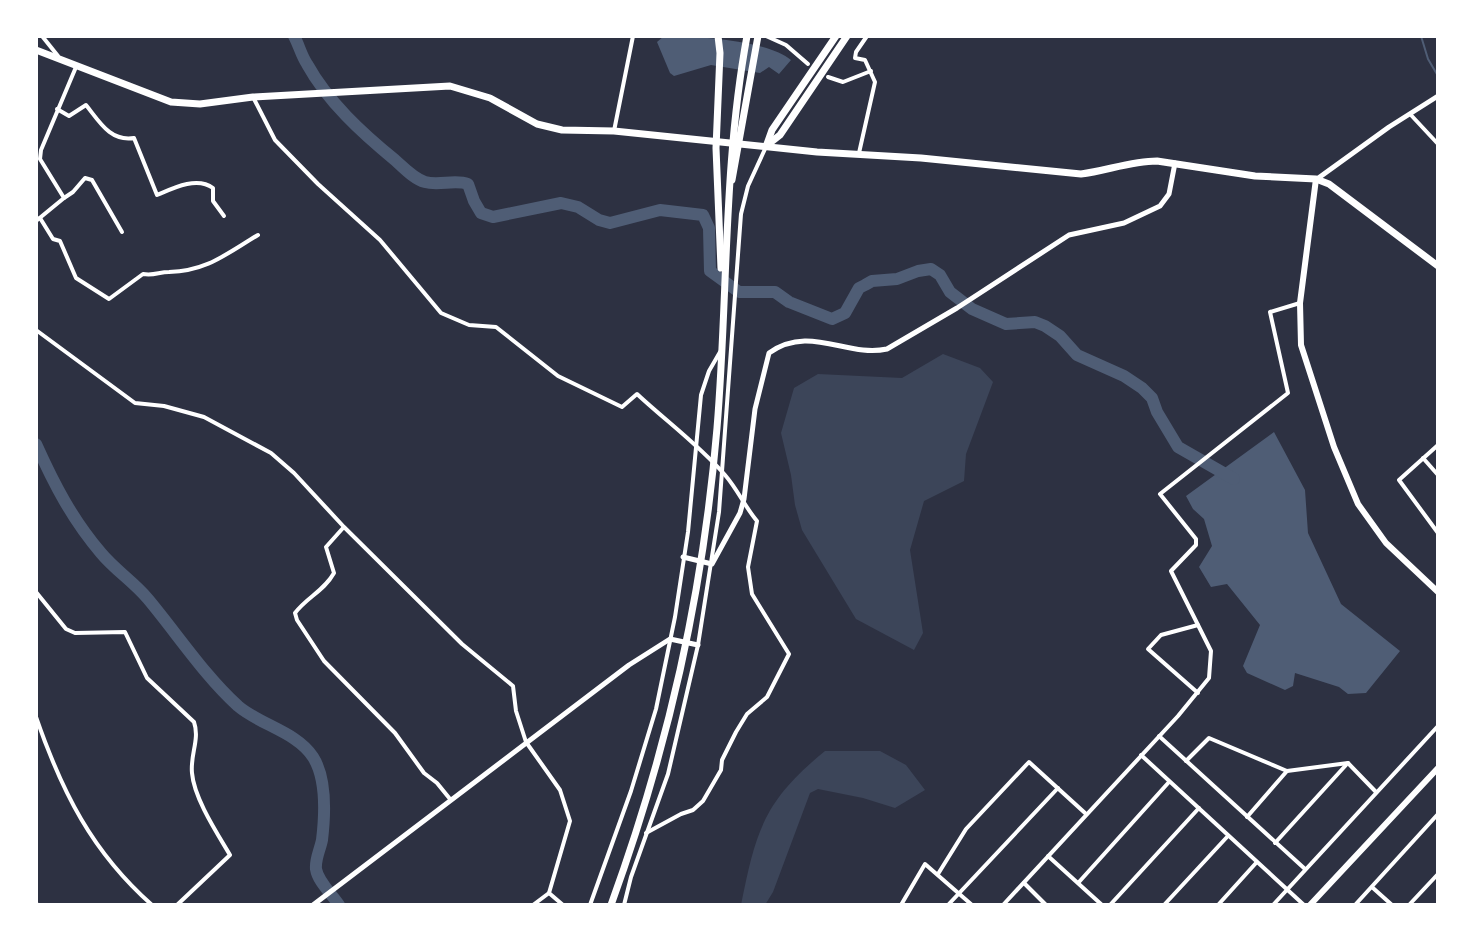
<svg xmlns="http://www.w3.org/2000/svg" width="1474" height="941" font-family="Quicksand,sans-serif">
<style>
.green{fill:#3c4559}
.water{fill:#4f5d75}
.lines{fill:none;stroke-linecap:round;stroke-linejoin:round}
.stream{stroke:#4f5d75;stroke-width:2}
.river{stroke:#4f5d75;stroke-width:12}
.minor{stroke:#fff;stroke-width:4}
.tertiary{stroke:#fff;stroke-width:5}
.secondary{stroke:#fff;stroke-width:6}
.trunk{stroke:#fff;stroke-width:7}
.motorway{stroke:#fff;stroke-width:7}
</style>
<rect width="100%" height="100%" fill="#2d3142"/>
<g class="green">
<polygon points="943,354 980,368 993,382 966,454 964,481 924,501 910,550 923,633 914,650 856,619 802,530 795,505 791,475 781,433 794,388 818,374 902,378"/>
<path d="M 825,751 L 880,751 L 906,765 L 925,790 L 895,808 L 863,798 L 818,789 L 810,793 L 773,892 L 765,905 L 741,905 C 756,830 764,801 825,751 Z"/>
</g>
<g class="water">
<path d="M 664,36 C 696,36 767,40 791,60 L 779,74 L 769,67 L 760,73 L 711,65 L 674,76 L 670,73 L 657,42 Z"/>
<polygon points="1274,432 1305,490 1308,533 1341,604 1400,651 1366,693 1348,694 1339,687 1295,673 1293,686 1285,690 1247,673 1243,666 1260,625 1227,584 1211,587 1199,567 1212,546 1204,519 1193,509 1186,496"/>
</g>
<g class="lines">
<polyline class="stream" points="1421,36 1428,59 1438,76"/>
<g class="river">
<path d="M 294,36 C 299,45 301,55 307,64 C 328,102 362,133 395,160 C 404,168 414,179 425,182 C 439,186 455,179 468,184 L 474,201 L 481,213 L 493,217 L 561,203 L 578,207 L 599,220 L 610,223 L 660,210 L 703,215 L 709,228 L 710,271 L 739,292 L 775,292 L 789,302 L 832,319 L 845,313 L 859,288 L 865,285 L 872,281 L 897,279 L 918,271 L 931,269 L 940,275 L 950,292 L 972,309 L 1006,324 L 1035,322 L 1045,326 L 1060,336 L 1077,355 L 1124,376 L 1142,388 L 1152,398 L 1157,412 L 1178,447 L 1234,479"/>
<path d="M 36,444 C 54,484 72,519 101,553 C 115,570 134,582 148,599 C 178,635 204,675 238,706 C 260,725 297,732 313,757 C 327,779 325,815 322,840 C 320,850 315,859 316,869 C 318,882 332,894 339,905"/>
</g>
<g class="minor">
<polyline points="42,36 58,56"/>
<polyline points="766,36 786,45 808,64"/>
<polyline points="828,77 843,82 871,71"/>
<path d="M 253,97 L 275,140 L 318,184 L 380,240 L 441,313 L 469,325 L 496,327 L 558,376 L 622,407 L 637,394 C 666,421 699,445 725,475 C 738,490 745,507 757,521 L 748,567 L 752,594 L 789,654 L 767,697 L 747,714 L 736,732 L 722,760 L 721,770 L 703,801 L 693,810 L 681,814 L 646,833"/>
<path d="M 57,109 L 69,116 L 86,105 C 99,121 110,142 134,138 L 157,195 C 173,188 197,176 213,188 L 213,201 L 224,216"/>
<polyline points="1410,114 1438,144"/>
<polyline points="614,131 633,36"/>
<polyline points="859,153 875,82 865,60 855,58 856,52 867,36"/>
<polyline points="64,198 73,192 85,178 92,180 122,232"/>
<path d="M 40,218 L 53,239 L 60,241 L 76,278 L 109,299 L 143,274 C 154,276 159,272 169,272 C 207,271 226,254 258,235"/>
<polyline points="36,221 64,198 40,159 41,150 76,67"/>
<polyline points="36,330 135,403 164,406 204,417 271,453 294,473 344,527 462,644 513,686 516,711 526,742 560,790 570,821 549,893 563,905"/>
<polyline points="1438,445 1399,480 1438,533"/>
<polyline points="1423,458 1438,475"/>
<path d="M 343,528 L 326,547 L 334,573 C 324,591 307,597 295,613 L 297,620 L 324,661 L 395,733 L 424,773 L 437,783 L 450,799"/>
<path d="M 36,592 L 66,629 L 75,633 L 125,632 L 147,678 L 194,722 C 200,739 190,755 192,773 C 194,798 217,833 230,855 L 177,905"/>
<polyline points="1198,693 1148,649 1161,635 1198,625"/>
<path d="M 36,717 C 62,792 92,852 152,905"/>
<polyline points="1159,736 1305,869"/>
<polyline points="1141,755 1304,905"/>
<polyline points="1186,761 1209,738 1287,771 1348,763"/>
<polyline points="1348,763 1376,792"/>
<polyline points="1247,817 1287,771"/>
<polyline points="1275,843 1346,765"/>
<polyline points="1048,856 1102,905"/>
<polyline points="938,874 966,829 1029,762 1085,813"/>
<polyline points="1079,882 1169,782"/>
<polyline points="1024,883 1046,905"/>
<polyline points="1373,888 1392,905"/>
<polyline points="533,905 549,893"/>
<polyline points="590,905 631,791 656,709 675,617 688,532 701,395 709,371 720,352"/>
<polyline points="624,905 631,877 668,774 698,645 719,512 741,214 748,186 765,149"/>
<polyline points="901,905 925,864 972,905"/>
<polyline points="948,905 1058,788"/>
<polyline points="1003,905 1178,716 1209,678 1211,651 1171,571 1196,545 1196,539 1160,494 1288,393 1270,312 1300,303"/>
<polyline points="1110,905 1199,808"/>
<polyline points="1164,905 1227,837"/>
<polyline points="1218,905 1256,863"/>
<polyline points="1273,905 1438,726"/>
<polyline points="1355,905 1438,814"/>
<polyline points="1409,905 1438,874"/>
</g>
<g class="tertiary">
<polyline points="1317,179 1389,127 1438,96"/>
<path d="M 683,557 L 712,564 L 740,513 L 744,499 L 755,409 L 769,353 C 810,324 847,358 887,349 L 957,308 L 1069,235 L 1124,223 L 1160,206 L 1169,194 L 1175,163"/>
<polyline points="36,904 37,905"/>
<polyline points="313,905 629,665 670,639 698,645"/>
</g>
<g class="secondary">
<polyline points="1316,179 1300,303 1301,345 1334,447 1358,504 1386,543 1438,592"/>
<polyline points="1310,905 1438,768"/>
</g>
<path class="trunk" d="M 36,50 L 171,102 L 200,104 L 253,97 L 450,86 L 490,98 L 537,124 L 562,130 L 614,131 L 817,152 L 921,158 L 1081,174 C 1106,171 1131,161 1157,161 L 1255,176 L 1316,179 L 1329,184 L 1438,266"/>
<g class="motorway">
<polyline points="718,36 720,53 716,148 721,268"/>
<polyline points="767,144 772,130 836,36"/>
<polyline points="766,146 780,135 847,36"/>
<polyline points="732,180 758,36"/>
<path d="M 611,905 C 668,748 703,594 717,428 C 728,296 723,166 747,36"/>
</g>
</g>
<rect width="1474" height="941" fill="none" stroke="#ffffff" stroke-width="76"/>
</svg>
